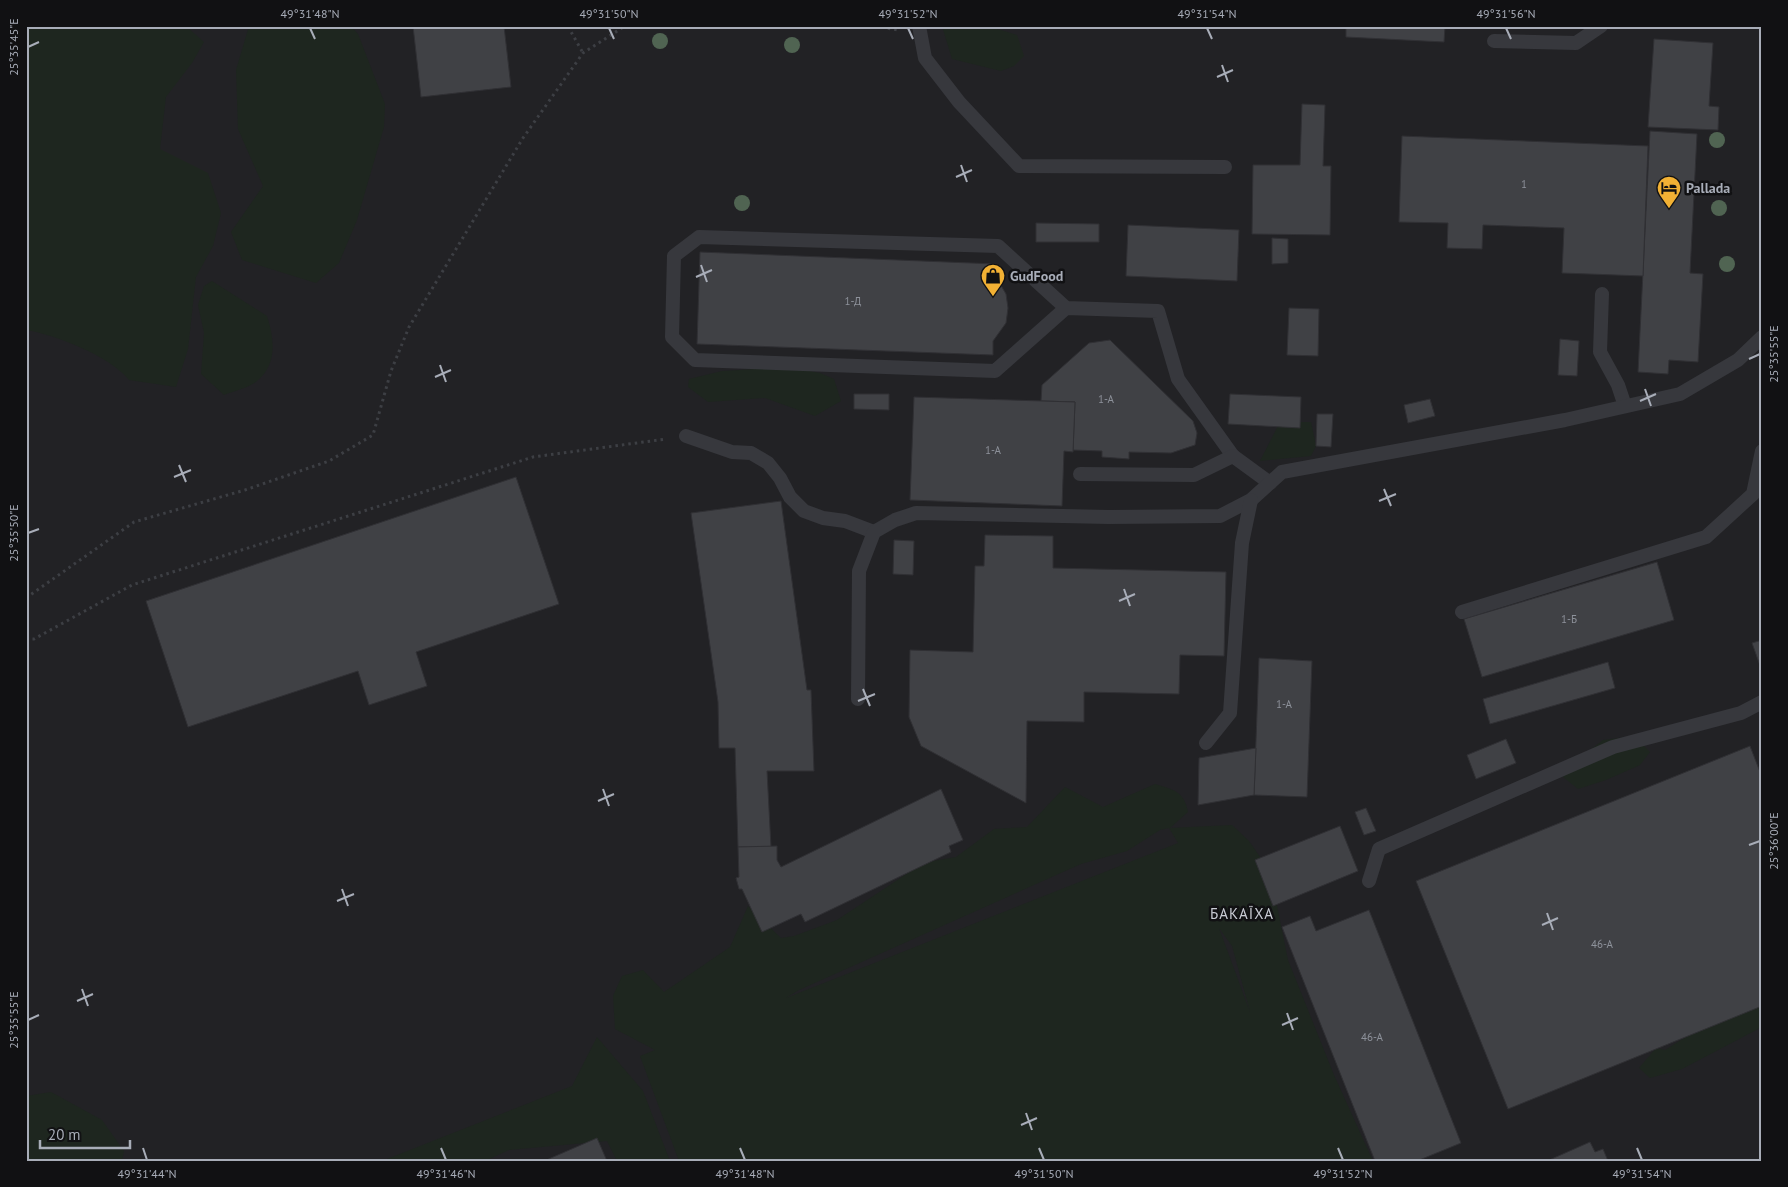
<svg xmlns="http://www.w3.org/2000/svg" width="1788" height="1187" font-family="'PT Sans',sans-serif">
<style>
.built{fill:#222225}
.green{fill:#1e261f;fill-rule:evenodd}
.building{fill:#404145;stroke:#303034}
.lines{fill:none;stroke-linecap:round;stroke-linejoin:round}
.path{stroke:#3d3f44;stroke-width:3;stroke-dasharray:2.5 4;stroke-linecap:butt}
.lane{stroke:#37383d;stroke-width:14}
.tree{fill:#506452}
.ticks{fill:none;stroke:#a8adb8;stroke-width:2}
.labels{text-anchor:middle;stroke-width:5;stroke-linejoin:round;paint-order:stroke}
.number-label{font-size:11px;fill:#8e929b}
.poi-label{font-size:14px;font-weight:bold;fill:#a8adb8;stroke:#111113;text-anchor:start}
.neighbourhood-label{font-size:15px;letter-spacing:1px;fill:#c9ccd4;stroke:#111113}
.neatline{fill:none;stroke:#a8adb8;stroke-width:2}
.ticks-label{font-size:12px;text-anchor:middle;fill:#a8adb8}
</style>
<rect width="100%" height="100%" fill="#161618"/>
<rect class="built" x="26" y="26" width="1736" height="1135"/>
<g class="green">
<path d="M 26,26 L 186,26 L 204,42 L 192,63 L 166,97 L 160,149 L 208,173 L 221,213 L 213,246 L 196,277 L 188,349 L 176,387 L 129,380 C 110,356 56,335 26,330 Z"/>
<polygon points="249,26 351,26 358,34 385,104 384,127 357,220 339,263 316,283 242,260 231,232 263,186 238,129 236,70"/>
<polygon points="942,26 988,26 1017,35 1024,56 1014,66 1001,71 952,59"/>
<path d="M 212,281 L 267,316 C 274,338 278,364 257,381 C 249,388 234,391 224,395 L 201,374 L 204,333 L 198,305 L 204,286 Z"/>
<polygon points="789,367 820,373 834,379 841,401 815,416 765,398 708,402 688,387 689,379 722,371"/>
<polygon points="1280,422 1311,422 1316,446 1311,456 1260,461"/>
<polygon points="1634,736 1650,752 1640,765 1606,780 1578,789 1563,777 1571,765 1603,740"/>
<path d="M 1155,784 C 1174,790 1184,791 1188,812 L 1170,828 L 1232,825 L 1249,841 L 1270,871 L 1288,960 L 1334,1075 L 1373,1161 L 679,1161 L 640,1056 L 655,1050 L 615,1029 L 613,996 L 622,976 L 643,970 L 664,992 L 730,947 L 748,906 L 781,938 L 794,936 L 837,920 L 911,871 L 933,861 L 956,857 L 994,829 L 1027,827 L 1065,787 L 1103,807 ZM 1169,828 L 1178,843 L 786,998 L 799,990 L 1081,864 L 1127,851 L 1160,830 ZM 1219,928 L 1232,946 L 1250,1012 Z"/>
<polygon points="1740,1003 1762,1006 1762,1027 1682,1069 1650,1078 1639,1068 1656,1048 1665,1050"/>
<polygon points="597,1037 643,1091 670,1161 617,1161 607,1141 509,1150 485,1161 382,1161 572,1086"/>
<polygon points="51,1092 102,1120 124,1151 122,1161 26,1161 26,1096"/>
</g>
<g class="building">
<polygon points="413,26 504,26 511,87 421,97"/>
<polygon points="1346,26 1445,26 1444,42 1346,37"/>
<polygon points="1654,39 1713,43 1709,106 1719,107 1718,130 1648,127"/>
<polygon points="1302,104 1325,105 1323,166 1331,166 1330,235 1252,234 1253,165 1300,165"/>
<polygon points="1650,131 1697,134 1690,273 1703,274 1698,362 1669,360 1668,374 1638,372"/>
<polygon points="1402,136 1648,146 1643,276 1562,273 1564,228 1483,225 1482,249 1447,248 1448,223 1399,222"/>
<polygon points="1036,223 1099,224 1099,242 1036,242"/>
<polygon points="1128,225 1239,230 1237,281 1126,276"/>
<polygon points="1272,238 1288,239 1288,263 1272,264"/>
<polygon points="700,252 996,264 996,277 1006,294 1008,308 1006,323 993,341 993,355 697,344"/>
<polygon points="1289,308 1319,309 1318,356 1287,355"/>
<polygon points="1560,339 1579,341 1577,376 1558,375"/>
<polygon points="1110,340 1193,421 1197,433 1195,445 1171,453 1129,452 1129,459 1102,457 1102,451 1073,450 1075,402 1041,401 1042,385 1089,343"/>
<polygon points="854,394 889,394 889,410 854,409"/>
<polygon points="1230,394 1301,397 1300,428 1228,424"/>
<polygon points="914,397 1075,402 1073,452 1064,451 1062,506 910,500"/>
<polygon points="1430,399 1435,416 1408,423 1404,405"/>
<polygon points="1317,414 1333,414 1331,447 1316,446"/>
<polygon points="516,477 559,604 416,652 427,686 369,705 358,671 188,727 146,601"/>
<polygon points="781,501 807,690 811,690 814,771 767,771 771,847 738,847 735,748 719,748 718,702 691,513"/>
<polygon points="985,535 1053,536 1053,568 1226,572 1224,656 1180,655 1179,694 1084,692 1084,722 1027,721 1026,803 921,746 909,717 910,650 973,652 975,566 984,566"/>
<polygon points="894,540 914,541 913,575 893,574"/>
<polygon points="1657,562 1674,620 1482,677 1464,619"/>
<polygon points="1762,640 1762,671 1752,643"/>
<polygon points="1259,658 1312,661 1307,797 1254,795"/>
<polygon points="1608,662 1615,688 1490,724 1483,699"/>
<polygon points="1506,739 1516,763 1476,779 1467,755"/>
<polygon points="1750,746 1762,777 1762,1006 1508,1109 1416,881"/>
<polygon points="1256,748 1254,795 1198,805 1199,758"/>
<polygon points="941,789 963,840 949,846 951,852 805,922 801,914 762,932 742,889 739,889 736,878 739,877 738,847 777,846 777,860 781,867"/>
<polygon points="1366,808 1376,831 1364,835 1355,812"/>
<polygon points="1340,826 1358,871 1273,906 1255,860"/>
<polygon points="1369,910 1461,1143 1417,1161 1375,1161 1282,927 1310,916 1316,931"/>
<polygon points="597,1138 607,1161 544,1161"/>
<polygon points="1590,1142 1595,1152 1603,1149 1608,1161 1547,1161"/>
</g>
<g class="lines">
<g class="path">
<polyline points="570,26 570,30 583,53"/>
<polyline points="875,26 898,30"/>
<polyline points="26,598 134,522 245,490 329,461 373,435 391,371 409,327 523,138 583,53 625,26"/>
<polyline points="26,639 34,639 132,585 533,457 666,439"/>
</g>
<g class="lane">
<polyline points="919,26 925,58 959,102 1019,166 1225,167"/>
<polyline points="1494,41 1576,43 1601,26"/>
<polyline points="1602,294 1600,352 1618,385 1625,406"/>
<polyline points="1066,308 998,246 699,237 674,256 672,337 695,360 995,371 1066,308 1158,311 1178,379 1233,456"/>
<polyline points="686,436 732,452 751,453 768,463 780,478 790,497 804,511 823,518 845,521 874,532"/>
<polyline points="1080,474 1194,475 1233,456 1270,483"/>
<polyline points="1462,612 1706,537 1753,494 1762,451"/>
<polyline points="858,699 859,571 874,532 895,520 916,513 1109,517 1220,516 1251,500 1282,472 1565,420 1680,394 1738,360 1762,337"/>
<polyline points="1206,743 1230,713 1242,543 1251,500"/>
<polyline points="1369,881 1379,849 1613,747 1741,713 1762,702"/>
</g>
</g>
<g class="tree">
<circle cx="660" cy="41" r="8"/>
<circle cx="792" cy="45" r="8"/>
<circle cx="1717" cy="140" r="8"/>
<circle cx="742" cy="203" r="8"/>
<circle cx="1719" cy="208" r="8"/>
<circle cx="1727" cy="264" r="8"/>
</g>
<path class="ticks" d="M 310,28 L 315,39M 609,28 L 614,39M 908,28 L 913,39M 1207,28 L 1212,39M 1506,28 L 1511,39M 28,47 L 39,42M 1222,65 L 1228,82M 1217,77 L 1233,70M 961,165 L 967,182M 956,177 L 972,170M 701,265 L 707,282M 696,277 L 712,270M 1749,359 L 1760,354M 440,365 L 446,382M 435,377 L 451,370M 1645,389 L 1651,406M 1640,401 L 1656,394M 179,465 L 186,482M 174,477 L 191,470M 1384,489 L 1391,506M 1379,501 L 1396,494M 28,533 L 39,529M 1124,589 L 1130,606M 1119,601 L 1135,594M 863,689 L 870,706M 858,701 L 875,694M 603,789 L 609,806M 598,801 L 614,794M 1749,845 L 1760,841M 342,889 L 348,906M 337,901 L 354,894M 1547,913 L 1553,930M 1542,925 L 1558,918M 82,989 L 88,1006M 77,1001 L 93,994M 1287,1013 L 1293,1030M 28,1020 L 39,1015M 1282,1025 L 1298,1018M 1026,1113 L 1032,1130M 1021,1125 L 1037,1118M 143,1148 L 147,1160M 441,1148 L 446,1160M 740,1148 L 745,1160M 1039,1148 L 1044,1160M 1338,1148 L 1343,1160M 1637,1148 L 1642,1160"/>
<defs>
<symbol id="hotel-pin" viewBox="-11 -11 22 30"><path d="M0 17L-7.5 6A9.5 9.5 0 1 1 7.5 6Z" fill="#f2b134" stroke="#111113"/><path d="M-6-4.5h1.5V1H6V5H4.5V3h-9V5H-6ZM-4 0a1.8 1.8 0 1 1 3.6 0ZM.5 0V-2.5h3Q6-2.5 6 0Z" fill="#111"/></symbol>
<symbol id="shop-pin" viewBox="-11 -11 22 30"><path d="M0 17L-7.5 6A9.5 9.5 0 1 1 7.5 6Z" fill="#f2b134" stroke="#111113"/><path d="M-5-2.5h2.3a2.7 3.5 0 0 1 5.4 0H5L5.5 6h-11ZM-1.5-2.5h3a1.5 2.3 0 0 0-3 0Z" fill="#111"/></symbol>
</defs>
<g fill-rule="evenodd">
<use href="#hotel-pin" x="1655" y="174" width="28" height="38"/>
<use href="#shop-pin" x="979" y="262" width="28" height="38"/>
</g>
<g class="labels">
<g class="number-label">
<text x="1524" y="188">1</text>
<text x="853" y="305">1-Д</text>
<text x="1106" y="403">1-А</text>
<text x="993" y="454">1-А</text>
<text x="1569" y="623">1-Б</text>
<text x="1284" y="708">1-А</text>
<text x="1602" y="948">46-А</text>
<text x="1372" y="1041">46-А</text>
</g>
<g class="poi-label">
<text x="1686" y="193">Pallada</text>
<text x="1010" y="281">GudFood</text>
</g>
<g class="neighbourhood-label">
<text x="1242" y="919">БАКАЇХА</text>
</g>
</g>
<rect width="1788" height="1187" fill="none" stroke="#111113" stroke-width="55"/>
<path d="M40 1140v8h90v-8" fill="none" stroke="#a8adb8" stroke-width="2.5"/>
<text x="48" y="1140" font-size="15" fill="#a8adb8" stroke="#111113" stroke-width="4" paint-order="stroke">20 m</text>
<rect x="28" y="28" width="1732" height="1132" class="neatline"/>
<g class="ticks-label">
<text x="310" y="18">49°31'48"N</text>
<text x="609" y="18">49°31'50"N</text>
<text x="908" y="18">49°31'52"N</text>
<text x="1207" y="18">49°31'54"N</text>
<text x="1506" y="18">49°31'56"N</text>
<text transform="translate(14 47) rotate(-90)" y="4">25°35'45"E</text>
<text transform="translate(1774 354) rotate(-90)" y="4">25°35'55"E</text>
<text transform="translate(14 533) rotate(-90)" y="4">25°35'50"E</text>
<text transform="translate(1774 841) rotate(-90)" y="4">25°36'00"E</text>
<text transform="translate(14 1020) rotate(-90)" y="4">25°35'55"E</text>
<text x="147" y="1178">49°31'44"N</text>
<text x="446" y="1178">49°31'46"N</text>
<text x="745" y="1178">49°31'48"N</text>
<text x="1044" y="1178">49°31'50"N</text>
<text x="1343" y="1178">49°31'52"N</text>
<text x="1642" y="1178">49°31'54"N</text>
</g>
</svg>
